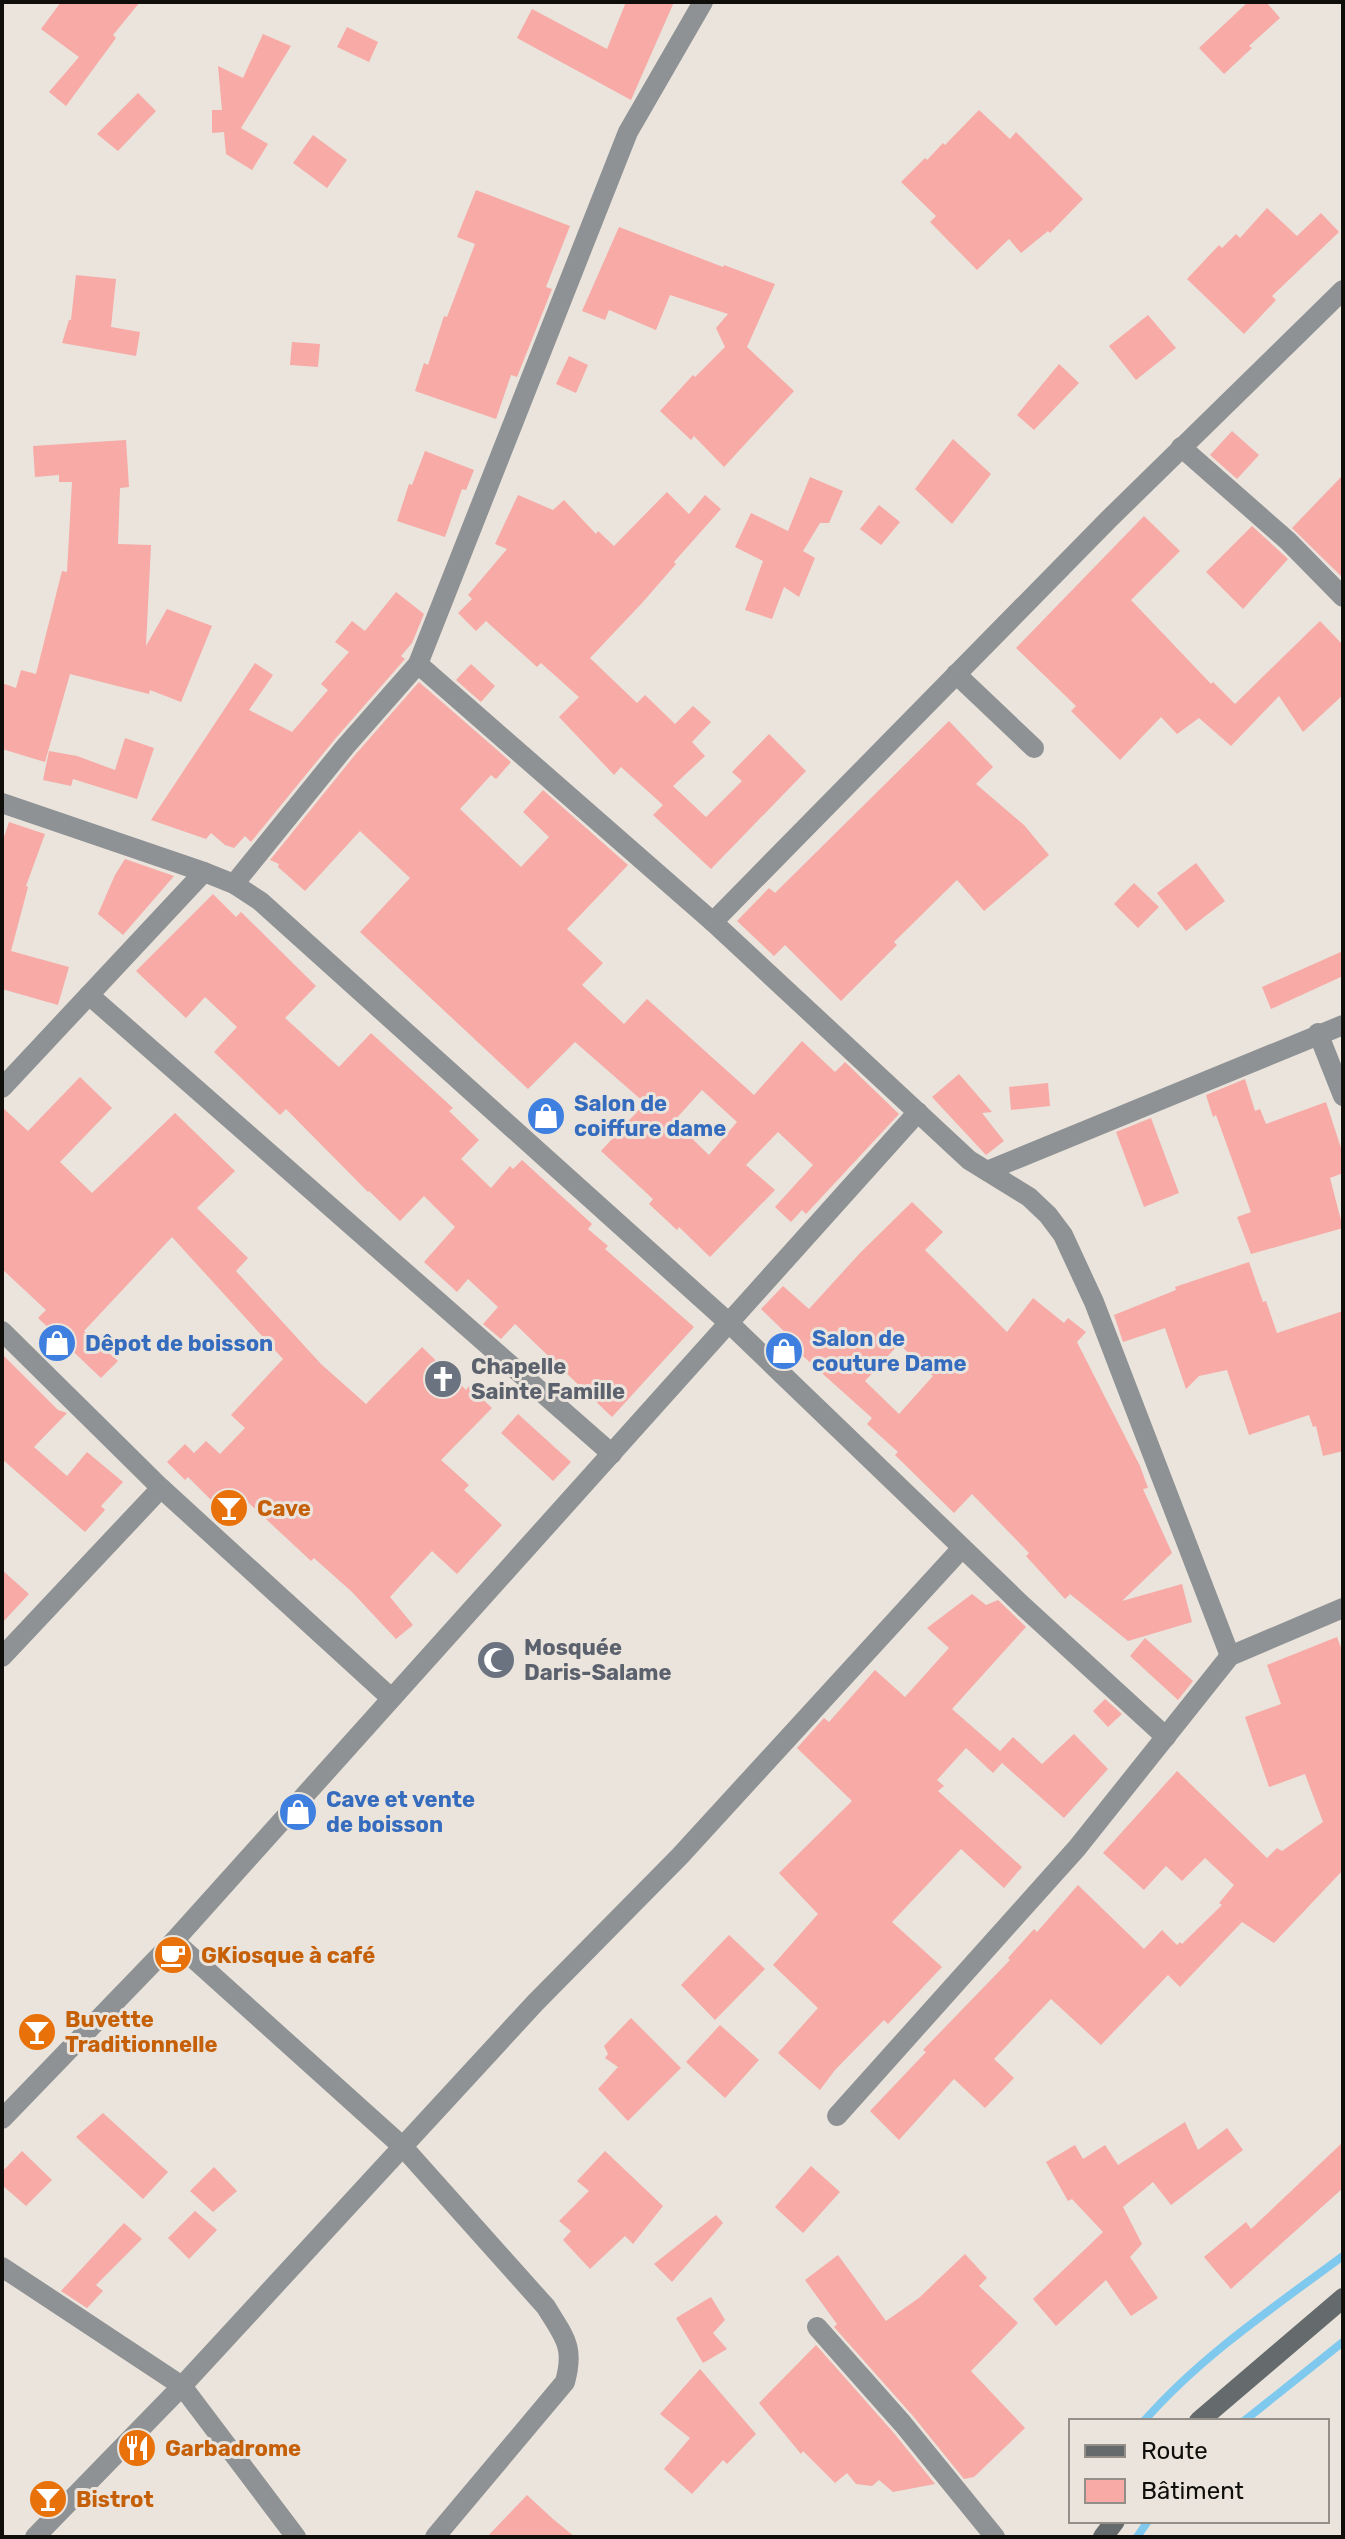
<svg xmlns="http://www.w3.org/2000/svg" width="1345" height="2539" font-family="Rubik,sans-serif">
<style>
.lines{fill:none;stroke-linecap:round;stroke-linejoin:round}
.stream{stroke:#7fc9ef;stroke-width:8}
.building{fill:#f7aaa6;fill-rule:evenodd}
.street{stroke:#8e9294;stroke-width:20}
.secondary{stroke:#656b6d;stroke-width:20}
.labels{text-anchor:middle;stroke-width:6;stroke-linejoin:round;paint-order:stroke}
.shop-label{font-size:22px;font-weight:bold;fill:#366cbe;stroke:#eae4dc;text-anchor:start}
.worship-label{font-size:22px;font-weight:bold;fill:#5b616d;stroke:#eae4dc;text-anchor:start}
.food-label{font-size:22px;font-weight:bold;fill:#c56008;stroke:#eae4dc;text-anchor:start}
</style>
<rect width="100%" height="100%" fill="#eae4dc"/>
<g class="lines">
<g class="stream">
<path d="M 1144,2421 C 1201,2356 1274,2307 1343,2256"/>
<polyline points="1244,2421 1343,2342"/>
<polyline points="1137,2537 1148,2521"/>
</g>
</g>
<g class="building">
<polygon points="61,2 140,2 113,35 116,38 66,106 49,92 79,57 41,29"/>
<polygon points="626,2 674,2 631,100 517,38 532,9 607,49"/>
<polygon points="1248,2 1266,2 1280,18 1249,46 1252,48 1224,74 1199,48"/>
<polygon points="347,27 378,42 369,62 337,47"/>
<polygon points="263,34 291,46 241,128 268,144 252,170 226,154 224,132 212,133 212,110 222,110 218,66 243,78"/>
<polygon points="138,93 156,111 118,151 97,134"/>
<polygon points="979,110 1010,139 1016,132 1083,199 1050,233 1048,231 1021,253 1009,239 977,270 930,222 936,216 901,182 925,158 927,160 943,143 945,145"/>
<polygon points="313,135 347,160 327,188 293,163"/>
<polygon points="476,190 570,226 546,287 552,289 517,377 511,375 496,419 415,391 424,363 428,365 444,316 447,317 475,244 457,237"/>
<polygon points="1267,208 1297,236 1321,213 1339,232 1272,296 1276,300 1244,334 1187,279 1219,245 1222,248 1236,234 1240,238"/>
<polygon points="619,227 723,267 724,265 775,284 747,347 794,391 724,467 694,436 691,440 660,411 693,375 695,377 725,347 716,328 728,314 670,295 656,330 609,310 605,320 582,311"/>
<polygon points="76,275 116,279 111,327 140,332 136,356 62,343 69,320 71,320"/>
<polygon points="1148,315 1176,348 1136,380 1109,346"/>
<polygon points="292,342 320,344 318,367 290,365"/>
<polygon points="569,356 588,365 576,393 556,384"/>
<polygon points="1059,364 1079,383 1034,430 1017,415"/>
<polygon points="1232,431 1259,455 1237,479 1210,455"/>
<polygon points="953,439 991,474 952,524 915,489"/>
<polygon points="126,440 129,487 120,488 118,544 151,545 146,646 167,609 212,626 181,702 150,690 149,694 70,674 45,762 2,749 2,683 16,688 21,670 36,674 62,571 67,572 72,482 59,482 59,475 35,477 33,446"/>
<polygon points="425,451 474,470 466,490 462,489 445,537 397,521 409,484 412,485"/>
<polygon points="1343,475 1343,578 1292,528"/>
<polygon points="810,477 843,491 829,523 820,523 803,551 815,558 799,597 784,587 772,619 745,610 763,561 735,547 751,513 788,531"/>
<polygon points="667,492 689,514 705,495 721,509 674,562 676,564 642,603 590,658 637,703 645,695 675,724 693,706 711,722 692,742 705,756 673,786 706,817 742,781 732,772 769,734 806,771 711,869 653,815 663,805 621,767 614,775 559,717 579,697 541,663 537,667 486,621 476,631 458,613 472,599 468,595 507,549 495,544 518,495 553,510 564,500 596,534 598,531 614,546"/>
<polygon points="879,505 900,522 881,545 860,529"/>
<polygon points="1144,516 1180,551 1131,600 1211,684 1213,682 1235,704 1320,621 1343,645 1343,695 1303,732 1279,696 1231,746 1199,718 1177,734 1161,717 1120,760 1071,711 1076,706 1016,648"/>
<polygon points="1252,526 1288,559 1243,609 1206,572"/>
<polygon points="396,592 424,614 412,643 401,656 405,659 335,739 251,842 245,836 234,848 225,845 211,833 206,839 151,820 255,663 273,675 249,710 292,732 328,690 321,684 349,652 335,642 352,621 365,631"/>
<polygon points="471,664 495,686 481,702 456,680"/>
<path d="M 419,682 L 511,762 L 496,779 L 491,775 L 460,809 L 521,867 L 549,837 L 523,812 L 543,790 L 628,865 L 567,929 L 603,963 L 582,985 L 624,1024 L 647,999 L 754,1095 L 802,1041 L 835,1072 L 845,1062 L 899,1114 L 806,1214 L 802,1210 L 791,1222 L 775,1207 L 813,1165 L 778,1132 L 746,1165 L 775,1190 L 710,1257 L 679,1227 L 677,1230 L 649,1204 L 653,1199 L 601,1151 L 645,1103 L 575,1042 L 528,1089 L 360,932 L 410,878 L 360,831 L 305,891 L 278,867 L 279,864 L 270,860 L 355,755 ZM 702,1090 L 737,1122 L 709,1155 L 674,1121 Z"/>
<polygon points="949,721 993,767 976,784 1024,825 1049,855 984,911 957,880 894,942 897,945 841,1001 785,945 774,956 737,921 769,888 775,893"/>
<polygon points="125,738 154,748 137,799 73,779 71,786 43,780 49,751 77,756 115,770"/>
<polygon points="9,822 45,834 26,886 28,887 11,951 69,967 58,1005 2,989 2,843"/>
<polygon points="125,859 174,876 123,935 98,914 115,875"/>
<polygon points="1196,863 1225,901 1186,931 1157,893"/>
<polygon points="1134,883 1159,907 1138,928 1114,904"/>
<polygon points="213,894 236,917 241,912 316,986 285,1018 339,1067 371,1033 453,1108 449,1111 479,1140 461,1159 491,1188 510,1166 513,1169 522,1160 592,1224 588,1229 608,1246 605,1249 694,1327 612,1417 515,1324 501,1339 483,1324 498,1307 468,1279 457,1292 424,1262 455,1227 424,1196 400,1221 369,1191 368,1192 286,1109 280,1115 214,1052 237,1027 205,997 186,1018 136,971"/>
<polygon points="1343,951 1343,976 1271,1009 1262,987"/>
<polygon points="959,1074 992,1112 982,1113 1004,1141 986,1155 932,1097"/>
<polygon points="80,1077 112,1108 60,1162 92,1193 175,1113 235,1171 197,1208 248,1258 236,1271 321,1364 366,1404 422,1347 466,1390 469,1386 492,1408 441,1460 469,1485 464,1490 502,1525 457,1574 432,1551 390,1597 413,1625 396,1639 352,1592 314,1558 311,1561 238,1493 221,1510 188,1477 185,1480 167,1462 185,1444 194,1453 206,1441 220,1454 245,1428 231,1415 283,1359 172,1237 84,1331 118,1361 101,1378 38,1318 46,1310 2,1269 2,1107 28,1131"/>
<polygon points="1245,1079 1255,1111 1260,1109 1266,1124 1326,1102 1343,1154 1343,1173 1330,1178 1343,1228 1251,1254 1237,1217 1251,1212 1216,1115 1213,1117 1206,1095"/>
<polygon points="1048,1083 1050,1106 1011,1110 1009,1087"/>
<polygon points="1151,1118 1179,1193 1144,1207 1116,1132"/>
<path d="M 912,1202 L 943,1232 L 925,1250 L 1007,1332 L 1033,1298 L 1064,1323 L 1068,1318 L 1086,1332 L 1077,1342 L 1140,1466 L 1148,1488 L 1143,1489 L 1172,1553 L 1122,1601 L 1182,1584 L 1192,1622 L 1128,1641 L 1070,1594 L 1065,1599 L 1026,1556 L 1029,1553 L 972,1494 L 954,1513 L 895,1455 L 898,1452 L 867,1424 L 872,1418 L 786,1341 L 790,1337 L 761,1309 L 783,1286 L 809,1309 L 860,1253 ZM 899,1344 L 933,1376 L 899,1414 L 865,1381 Z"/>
<polygon points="1249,1262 1263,1302 1266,1301 1277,1333 1343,1311 1343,1451 1323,1456 1316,1426 1313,1427 1309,1415 1249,1435 1227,1370 1199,1376 1186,1389 1165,1328 1123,1342 1114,1315 1176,1290 1175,1287"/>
<polygon points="2,1354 58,1410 67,1413 34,1447 67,1476 87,1452 123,1482 101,1506 105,1510 85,1532 2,1459"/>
<polygon points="518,1414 571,1462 553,1481 501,1433"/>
<polygon points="2,1570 29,1594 2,1623"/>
<polygon points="972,1594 986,1605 998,1600 1026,1627 952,1709 1000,1751 1013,1737 1042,1764 1074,1734 1108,1769 1064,1818 1002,1763 993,1773 966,1748 937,1780 944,1786 938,1791 1022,1867 1004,1888 961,1849 892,1922 942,1967 888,2024 884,2020 835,2070 820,2090 778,2053 818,2008 773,1965 818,1914 779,1873 852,1801 797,1748 824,1718 829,1722 875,1670 905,1697 949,1648 927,1628"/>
<polygon points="1337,1637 1343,1653 1343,1870 1274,1943 1242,1922 1180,1987 1168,1975 1101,2045 1051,1999 994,2059 1014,2078 985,2108 954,2079 899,2140 870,2111 926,2052 923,2050 1010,1960 1008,1958 1034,1929 1037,1932 1078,1885 1144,1949 1162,1930 1177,1945 1180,1942 1182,1944 1222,1905 1219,1903 1234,1885 1205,1858 1182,1881 1166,1866 1144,1890 1103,1853 1177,1771 1267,1858 1277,1848 1282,1851 1323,1822 1305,1774 1269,1787 1245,1717 1281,1704 1267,1665"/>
<polygon points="1145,1638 1193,1681 1178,1700 1130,1656"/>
<polygon points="1105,1699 1122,1714 1108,1727 1093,1711"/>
<polygon points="729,1935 765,1969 715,2020 681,1985"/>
<polygon points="631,2018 681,2068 628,2121 598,2089 618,2067 605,2058 608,2054 604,2046"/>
<polygon points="720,2025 759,2060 725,2098 686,2062"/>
<polygon points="103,2113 168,2172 143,2199 76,2137"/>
<polygon points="1185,2122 1198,2150 1227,2128 1243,2150 1171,2205 1153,2182 1123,2207 1142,2244 1130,2257 1158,2298 1131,2316 1106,2280 1056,2326 1033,2299 1103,2232 1072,2199 1068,2201 1046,2162 1075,2145 1083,2159 1105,2145 1118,2165"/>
<polygon points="1343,2142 1343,2188 1231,2289 1204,2257 1246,2222 1251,2229"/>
<polygon points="22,2151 52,2180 26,2206 2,2185 2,2172"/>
<polygon points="605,2151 663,2206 633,2244 625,2236 590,2269 563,2240 571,2231 559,2221 589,2191 577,2181"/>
<polygon points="811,2166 840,2192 803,2233 775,2207"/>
<polygon points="214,2167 237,2191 213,2212 190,2191"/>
<polygon points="195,2211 217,2230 189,2259 168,2238"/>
<polygon points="716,2215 723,2223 672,2282 654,2264"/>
<polygon points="124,2223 142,2239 96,2285 103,2291 87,2308 61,2291"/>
<polygon points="965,2254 987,2278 979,2286 1018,2323 971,2371 1025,2428 974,2477 964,2479 913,2416 834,2327 837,2324 805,2280 838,2255 886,2321 919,2298"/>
<polygon points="711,2297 725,2320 713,2333 727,2349 703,2363 676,2318"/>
<polygon points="816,2345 893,2432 935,2484 893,2492 879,2480 872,2486 856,2484 847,2473 835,2483 803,2451 801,2454 759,2403"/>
<polygon points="700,2369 756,2434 727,2464 723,2460 692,2494 664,2469 690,2438 660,2414"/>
<polygon points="527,2495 553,2519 575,2537 487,2537"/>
</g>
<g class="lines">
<g class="street">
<polyline points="1181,447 1288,541 1343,597"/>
<polyline points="418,664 713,922 969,1160 1029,1197 1048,1215 1063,1235 1094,1302 1230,1656"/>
<polyline points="956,674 1034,748"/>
<polyline points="2,803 204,872 234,884 260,901 729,1323 1024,1607 1166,1737"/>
<polyline points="234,884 345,747 418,664 628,132 703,2"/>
<polyline points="713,922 1109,519 1343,290"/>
<polyline points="89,995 612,1454"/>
<polyline points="1318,1033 1343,1096"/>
<polyline points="2,1088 204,872"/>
<polyline points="987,1171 1343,1025"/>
<polyline points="2,1331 161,1488 391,1698"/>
<polyline points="2,1657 161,1488"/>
<path d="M 174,1941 L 403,2147 L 546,2307 C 564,2337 575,2346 565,2382 L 435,2537"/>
<polyline points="837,2116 1077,1848 1230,1656 1343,1608"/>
<polyline points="2,2119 174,1941 918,1112"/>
<polyline points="2,2267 182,2386 296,2537"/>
<polyline points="817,2327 903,2424 995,2537"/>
<polyline points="35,2537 182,2386 535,2003 680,1856 962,1548"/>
</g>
<g class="secondary">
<polyline points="1199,2421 1343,2298"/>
<polyline points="1103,2537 1115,2521"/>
</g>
</g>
<defs>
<symbol id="shop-disc" viewBox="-11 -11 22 22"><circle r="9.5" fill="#3f7fe0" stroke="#eae4dc"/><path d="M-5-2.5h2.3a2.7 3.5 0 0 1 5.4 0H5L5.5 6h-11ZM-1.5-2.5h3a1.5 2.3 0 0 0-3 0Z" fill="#fff"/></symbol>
<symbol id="church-disc" viewBox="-11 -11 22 22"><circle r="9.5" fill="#6b7280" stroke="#eae4dc"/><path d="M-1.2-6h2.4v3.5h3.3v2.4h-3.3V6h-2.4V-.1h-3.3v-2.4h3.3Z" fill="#fff"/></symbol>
<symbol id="bar-disc" viewBox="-11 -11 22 22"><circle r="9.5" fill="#e8710a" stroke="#eae4dc"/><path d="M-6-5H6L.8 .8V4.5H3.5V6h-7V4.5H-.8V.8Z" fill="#fff"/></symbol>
<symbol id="mosque-disc" viewBox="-11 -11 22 22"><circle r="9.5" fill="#6b7280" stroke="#eae4dc"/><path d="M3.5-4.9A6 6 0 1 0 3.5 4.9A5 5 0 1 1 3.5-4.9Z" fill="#fff"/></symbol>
<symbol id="cafe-disc" viewBox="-11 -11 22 22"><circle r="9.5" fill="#e8710a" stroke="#eae4dc"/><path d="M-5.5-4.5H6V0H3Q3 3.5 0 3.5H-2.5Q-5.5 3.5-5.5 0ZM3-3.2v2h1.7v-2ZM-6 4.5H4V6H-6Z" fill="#fff"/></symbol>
<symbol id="restaurant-disc" viewBox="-11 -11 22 22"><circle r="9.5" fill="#e8710a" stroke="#eae4dc"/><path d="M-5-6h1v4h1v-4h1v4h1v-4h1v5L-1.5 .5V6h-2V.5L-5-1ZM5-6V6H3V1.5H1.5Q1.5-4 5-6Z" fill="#fff"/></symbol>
</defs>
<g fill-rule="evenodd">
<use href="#shop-disc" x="524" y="1094" width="44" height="44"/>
<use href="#shop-disc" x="35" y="1321" width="44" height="44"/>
<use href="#shop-disc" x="762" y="1329" width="44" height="44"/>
<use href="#church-disc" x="421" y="1357" width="44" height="44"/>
<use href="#bar-disc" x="207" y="1486" width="44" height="44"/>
<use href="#mosque-disc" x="474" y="1638" width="44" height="44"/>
<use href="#shop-disc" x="276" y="1790" width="44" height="44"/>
<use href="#cafe-disc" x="151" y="1933" width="44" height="44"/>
<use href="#bar-disc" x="15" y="2010" width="44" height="44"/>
<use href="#restaurant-disc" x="115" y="2426" width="44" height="44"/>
<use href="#bar-disc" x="26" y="2477" width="44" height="44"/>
</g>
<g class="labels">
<g class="shop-label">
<text x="574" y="1111">Salon de<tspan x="574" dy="25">coiffure dame</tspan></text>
<text x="812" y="1346">Salon de<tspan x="812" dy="25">couture Dame</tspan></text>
<text x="85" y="1351">Dêpot de boisson</text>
<text x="326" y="1807">Cave et vente<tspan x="326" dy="25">de boisson</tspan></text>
</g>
<g class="worship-label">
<text x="471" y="1374">Chapelle<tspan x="471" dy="25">Sainte Famille</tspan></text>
<text x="524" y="1655">Mosquée<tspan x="524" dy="25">Daris-Salame</tspan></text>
</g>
<g class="food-label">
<text x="257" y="1516">Cave</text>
<text x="201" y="1963">GKiosque à café</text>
<text x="65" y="2027">Buvette<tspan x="65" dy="25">Traditionnelle</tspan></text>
<text x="165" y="2456">Garbadrome</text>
<text x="76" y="2507">Bistrot</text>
</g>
</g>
<rect width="1345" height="2539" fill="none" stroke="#100e0b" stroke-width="8"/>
<rect x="1069" y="2419" width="260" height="104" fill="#eae4dc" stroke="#938e88" stroke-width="2"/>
<rect x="1085" y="2445" width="40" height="12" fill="#656b6d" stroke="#938e88" stroke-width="2"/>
<text x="1141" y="2459" font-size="24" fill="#100e0b">Route</text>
<rect x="1085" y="2479" width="40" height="24" fill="#f7aaa6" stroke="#938e88" stroke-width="2"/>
<text x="1141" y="2499" font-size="24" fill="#100e0b">Bâtiment</text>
</svg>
